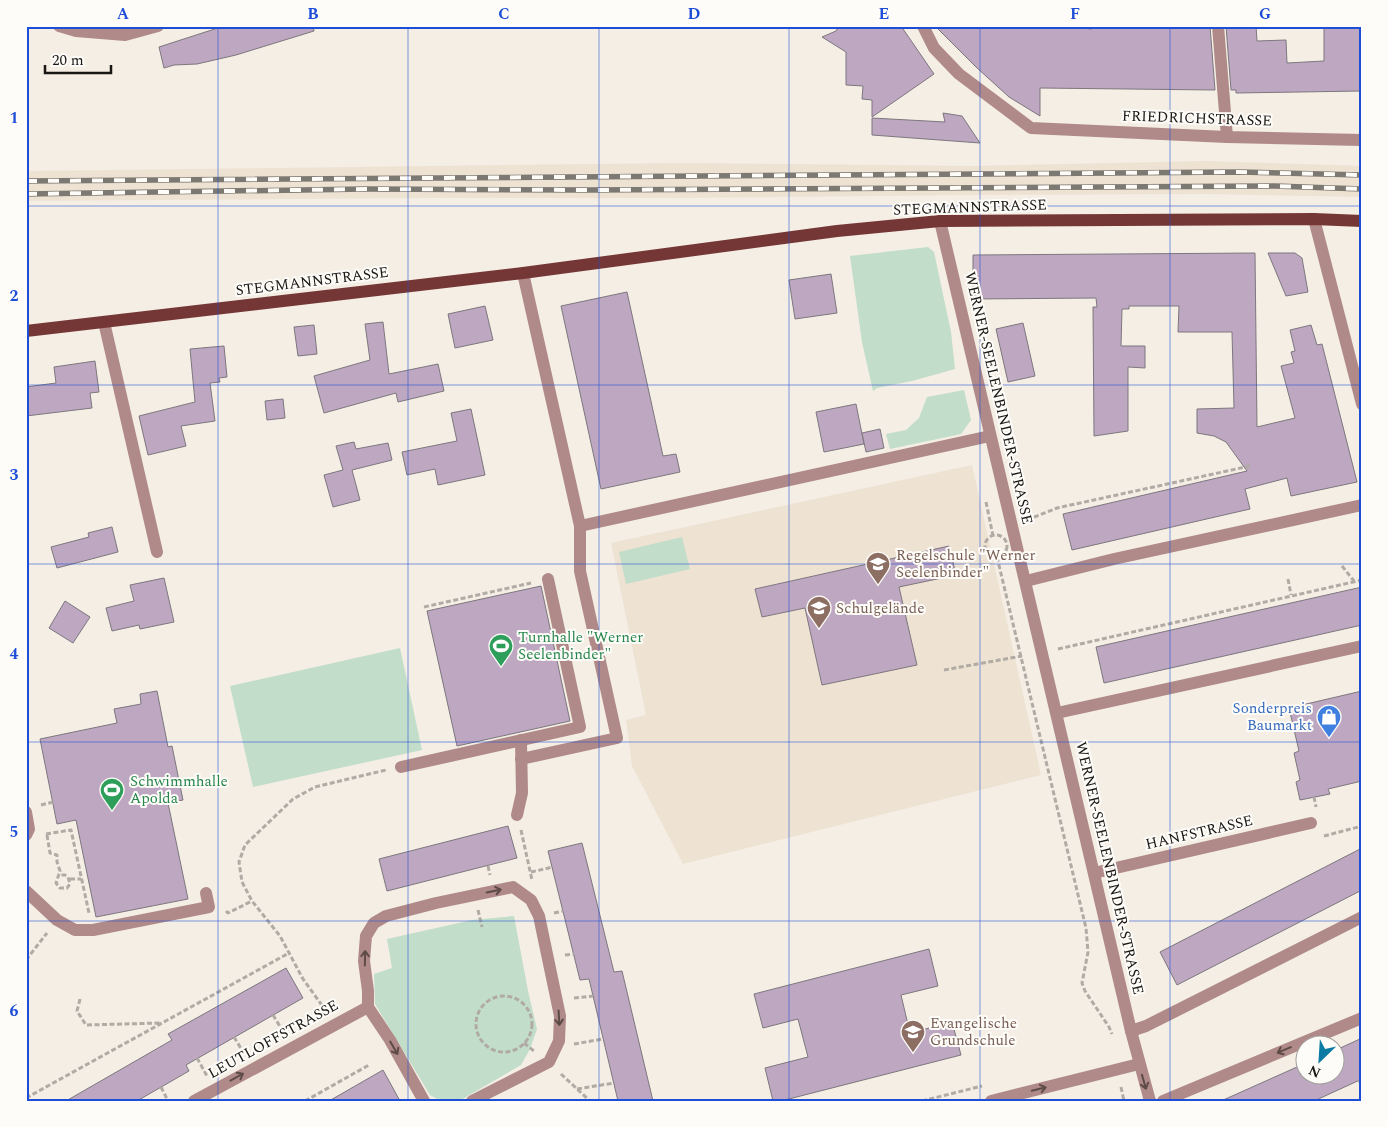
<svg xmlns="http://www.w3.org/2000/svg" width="1388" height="1127" font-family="Spectral,serif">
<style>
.built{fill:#eee2d3}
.green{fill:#c2ddc9}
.building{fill:#bda7c1;stroke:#7d777e}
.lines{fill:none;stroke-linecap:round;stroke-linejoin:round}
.path{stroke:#b0aba4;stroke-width:3;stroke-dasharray:5 2.5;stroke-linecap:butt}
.minor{stroke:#b08a88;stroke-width:12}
.major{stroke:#753736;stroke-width:12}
.rail-casing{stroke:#7c7872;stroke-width:5.5}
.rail{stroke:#fefcf8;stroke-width:4;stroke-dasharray:11;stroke-linecap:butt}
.oneway{stroke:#5d4b48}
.grid{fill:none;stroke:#1d4ed8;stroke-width:1;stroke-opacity:0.55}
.labels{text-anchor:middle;stroke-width:4;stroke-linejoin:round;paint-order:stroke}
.street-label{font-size:15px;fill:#191714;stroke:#fefcf8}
.education-label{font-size:15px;fill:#785e54;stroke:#fefcf8;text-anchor:start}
.leisure-label{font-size:15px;fill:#27864d;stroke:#fefcf8;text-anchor:start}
.shop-label{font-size:15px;fill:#366cbe;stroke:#fefcf8;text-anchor:end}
.neatline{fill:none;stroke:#1d4ed8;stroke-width:2}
.grid-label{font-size:16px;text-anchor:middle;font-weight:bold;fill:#1d4ed8}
</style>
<rect width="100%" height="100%" fill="#f4eee5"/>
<g class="built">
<polygon points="1206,161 1362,166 1362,197 1207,194 971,195 679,198 421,198 26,201 26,171 679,163 972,166"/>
<polygon points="972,465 1041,775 683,864 632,766 626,720 646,715 611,543"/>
</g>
<g class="green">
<polygon points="928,247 934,252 951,332 955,369 912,381 877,388 873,391 862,342 850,256"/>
<polygon points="964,390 971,420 961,434 890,449 886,434 906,430 919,418 927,397"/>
<polygon points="682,537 690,569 626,584 619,552"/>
<polygon points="400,648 422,750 253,787 230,686"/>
<polygon points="514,916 528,991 537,1029 530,1049 521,1065 459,1101 441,1101 430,1095 375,1004 374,974 392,968 387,939 472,920"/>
</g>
<g class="building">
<polygon points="224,26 313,26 314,31 236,55 197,64 174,65 164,68 159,47"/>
<polygon points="839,26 901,26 934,74 872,117 872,100 862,99 863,86 846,85 846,52 822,37 836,31"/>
<polygon points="935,26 1055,26 1092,29 1092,27 1102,26 1210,26 1215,90 1040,88 1040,116 1009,97 976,67"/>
<polygon points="1226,26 1256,26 1257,41 1286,40 1287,63 1324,61 1324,26 1362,26 1362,91 1236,93 1236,90 1231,90"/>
<polygon points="943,113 962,116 980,143 872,135 872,118 945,122"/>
<polygon points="1255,253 1257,427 1295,418 1281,366 1294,363 1291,352 1295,351 1290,330 1311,325 1317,345 1322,344 1357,482 1291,496 1287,478 1245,489 1250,509 1072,550 1063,514 1247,471 1226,442 1214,436 1197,433 1197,409 1234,408 1232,332 1178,332 1179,306 1129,306 1129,309 1122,309 1121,346 1145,346 1145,368 1128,367 1128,431 1094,436 1093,307 1097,307 1096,298 973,299 973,255"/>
<polygon points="1268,253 1295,253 1302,258 1308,292 1286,296"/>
<polygon points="831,274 837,313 795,319 789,280"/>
<polygon points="627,292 663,456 676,454 680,472 601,489 561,306"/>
<polygon points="485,306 493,340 455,348 448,314"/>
<polygon points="383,322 389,374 438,364 444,391 398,402 396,393 324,413 314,376 370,360 365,324"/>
<polygon points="1023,323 1035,376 1008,382 996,329"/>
<polygon points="314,325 317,354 298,356 294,327"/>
<polygon points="224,346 227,377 219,378 220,382 210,383 215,421 181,426 186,446 148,455 139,416 195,402 190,349"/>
<polygon points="95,361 99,392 90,393 92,408 26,416 26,387 56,383 54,367"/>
<polygon points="283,399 285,418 267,420 265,401"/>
<polygon points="856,404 864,444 824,452 816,412"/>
<polygon points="471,409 485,475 438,485 435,469 407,475 402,452 457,441 451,413"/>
<polygon points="880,429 884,448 866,452 862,433"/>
<polygon points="354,442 356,449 388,443 392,460 352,470 360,500 333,507 324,475 343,470 336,446"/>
<polygon points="112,527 118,552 57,568 51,547 89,537 88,533"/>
<polygon points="949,546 956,575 899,587 917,665 822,685 805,608 762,617 755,589"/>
<polygon points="164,578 174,622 140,629 139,625 112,631 106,608 134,601 130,585"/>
<polygon points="541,586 570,721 457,746 427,611"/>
<polygon points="1362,587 1362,625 1104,683 1096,647"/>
<polygon points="65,601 90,617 73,643 49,628"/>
<polygon points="157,691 168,747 172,746 183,800 168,803 188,899 96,917 76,820 57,824 40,739 117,723 114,709 141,704 140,694"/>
<polygon points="1362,691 1362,781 1328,789 1330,794 1300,800 1296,782 1300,780 1294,753 1299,751 1289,708"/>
<polygon points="508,826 517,858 387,891 379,859"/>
<polygon points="582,843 614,972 622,971 653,1101 618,1101 589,979 580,980 548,851"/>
<polygon points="1362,848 1362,890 1177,985 1160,952"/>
<polygon points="929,949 938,986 901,995 910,1033 952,1022 961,1055 781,1101 773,1101 765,1068 808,1057 798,1019 763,1028 754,994"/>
<polygon points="286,968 303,998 186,1065 189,1071 137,1101 66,1101 172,1040 168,1034"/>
<polygon points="1362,1038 1362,1079 1314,1101 1221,1101 1306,1063 1306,1074 1336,1074 1336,1050"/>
<polygon points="383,1070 400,1101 329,1101"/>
</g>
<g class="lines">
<g class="path">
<polyline points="986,502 993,536"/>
<polyline points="1027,520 1057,508 1250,466"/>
<circle cx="996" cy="546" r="11"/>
<polyline points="997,557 1086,928 1088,952 1082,983 1085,991 1109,1027 1112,1034"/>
<polyline points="1342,566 1354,581"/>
<polyline points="1288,579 1291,595"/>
<polyline points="424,607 531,583"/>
<polyline points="1058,649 1362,580"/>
<polyline points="944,670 1022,656"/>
<polyline points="1314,797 1316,807"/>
<polyline points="41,805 53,802"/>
<polyline points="521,830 532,880"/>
<polyline points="46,834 71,830 89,913"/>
<polyline points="47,835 50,853 57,855 57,862 60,871 56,883 60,888 67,888 70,884 68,877 65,875 60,875"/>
<polyline points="1324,836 1362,826"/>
<polyline points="488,866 490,875"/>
<polyline points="531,872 553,867"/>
<polyline points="70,879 81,879"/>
<polyline points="478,910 482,927"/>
<polyline points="226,911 228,913 252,901"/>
<polyline points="554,913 563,911"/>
<polyline points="565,955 574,954"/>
<polyline points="26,960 47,933"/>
<circle cx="504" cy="1024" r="28"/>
<polyline points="574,998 593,996"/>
<polyline points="80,999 77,1011 86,1025 161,1023"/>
<polyline points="328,1010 321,1004 303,979 280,936 252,901 242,882 239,862 245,845 293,799 315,787 386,770"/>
<polyline points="273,1015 284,1033"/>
<polyline points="234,1037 245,1055"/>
<polyline points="524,1043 534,1051"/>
<polyline points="574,1044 603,1039"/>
<polyline points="197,1058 207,1076"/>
<polyline points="561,1074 590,1101"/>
<polyline points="1359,1080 1362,1086"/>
<polyline points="161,1087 168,1101"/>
<polyline points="1121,1087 1124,1101"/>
<polyline points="577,1089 614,1083"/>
<polyline points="26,1098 289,953"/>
<polyline points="1318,1099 1319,1101"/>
<polyline points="305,1101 369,1065"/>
<polyline points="922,1101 982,1086"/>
</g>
<g class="minor">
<polyline points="59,26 76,31 125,35 158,26"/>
<polyline points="923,26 934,48 959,74 1031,128 1227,137 1362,140"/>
<polyline points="1218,26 1227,137"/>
<polyline points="1314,219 1362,404"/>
<polyline points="940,221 1131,1031 1150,1101"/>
<polyline points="104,322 157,552"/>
<polyline points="580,526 990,436"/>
<polyline points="1026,581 1114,559 1362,505"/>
<polyline points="1057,713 1362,646"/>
<polyline points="521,759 617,738 580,571 580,526 523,273"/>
<polyline points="401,767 580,727 548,579"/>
<polyline points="26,812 29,829 26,835"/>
<polyline points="517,815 522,793 521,740"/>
<polyline points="1094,873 1311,823"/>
<polyline points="26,891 57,920 75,930 93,930 209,907 206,893"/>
<polyline points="1131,1031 1146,1026 1362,917"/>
<polyline points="194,1101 368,1007"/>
<polyline points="424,1101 390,1040 368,1007 368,991 364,961 366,936 374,923 386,916 436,903 513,887 531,900 539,916 560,1016 559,1041 549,1062 472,1101"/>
<polyline points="991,1101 1139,1064"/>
<polyline points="1163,1101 1362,1018"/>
</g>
<polyline class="major" points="26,331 523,273 837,231 940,221 1314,219 1362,221"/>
<defs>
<g id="rail">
<polyline points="26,181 1239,172 1362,175"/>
<polyline points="26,194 366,189 588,190 1275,186 1362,189"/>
</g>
</defs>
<use href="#rail" class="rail-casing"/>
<use href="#rail" class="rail"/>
</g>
<defs><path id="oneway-shaft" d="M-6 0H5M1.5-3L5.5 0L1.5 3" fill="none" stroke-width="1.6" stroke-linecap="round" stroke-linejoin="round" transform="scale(1.25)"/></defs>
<g class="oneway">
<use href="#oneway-shaft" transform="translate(494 891) rotate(-12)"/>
<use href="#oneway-shaft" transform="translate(365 958) rotate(-89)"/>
<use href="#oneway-shaft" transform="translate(559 1018) rotate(87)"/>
<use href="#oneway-shaft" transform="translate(394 1048) rotate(60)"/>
<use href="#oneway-shaft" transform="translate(1284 1050) rotate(157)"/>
<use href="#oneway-shaft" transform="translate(237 1077) rotate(-29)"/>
<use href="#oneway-shaft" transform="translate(1144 1082) rotate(74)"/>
<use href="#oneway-shaft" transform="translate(1039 1089) rotate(-14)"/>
</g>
<path class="grid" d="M 218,26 L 218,1101M 408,26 L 408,1101M 599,26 L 599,1101M 789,26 L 789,1101M 980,26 L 980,1101M 1170,26 L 1170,1101M 26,206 L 1362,206M 26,385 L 1362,385M 26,564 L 1362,564M 26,742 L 1362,742M 26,921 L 1362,921"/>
<defs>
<symbol id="school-pin" viewBox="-11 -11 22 30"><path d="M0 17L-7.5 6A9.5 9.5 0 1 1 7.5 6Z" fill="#8d6e63" stroke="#fefcf8"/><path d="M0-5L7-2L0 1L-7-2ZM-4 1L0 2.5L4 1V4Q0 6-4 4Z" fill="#fff"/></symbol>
<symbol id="stadium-pin" viewBox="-11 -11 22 30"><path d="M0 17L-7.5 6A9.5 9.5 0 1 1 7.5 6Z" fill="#2e9e5b" stroke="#fefcf8"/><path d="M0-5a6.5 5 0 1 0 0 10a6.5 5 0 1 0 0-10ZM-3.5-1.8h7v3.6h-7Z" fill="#fff"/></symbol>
<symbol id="shop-pin" viewBox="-11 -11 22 30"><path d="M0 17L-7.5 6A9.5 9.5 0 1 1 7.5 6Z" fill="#3f7fe0" stroke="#fefcf8"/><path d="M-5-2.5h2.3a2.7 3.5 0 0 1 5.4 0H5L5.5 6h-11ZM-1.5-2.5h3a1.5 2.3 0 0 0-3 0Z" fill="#fff"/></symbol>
</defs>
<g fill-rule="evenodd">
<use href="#school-pin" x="864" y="550" width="28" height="38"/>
<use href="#school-pin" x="805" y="594" width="28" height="38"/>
<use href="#stadium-pin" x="487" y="632" width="28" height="38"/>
<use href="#shop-pin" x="1315" y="703" width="28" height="38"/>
<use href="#stadium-pin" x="98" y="776" width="28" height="38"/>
<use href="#school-pin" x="899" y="1018" width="28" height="38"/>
</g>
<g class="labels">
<g class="street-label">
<text transform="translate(1197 118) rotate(2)" y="5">FRIEDRICHSTRASSE</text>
<text transform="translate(970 207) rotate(-2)" y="5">STEGMANNSTRASSE</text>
<text transform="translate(312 281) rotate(-7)" y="5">STEGMANNSTRASSE</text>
<text transform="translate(999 398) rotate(77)" y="5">WERNER-SEELENBINDER-STRASSE</text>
<text transform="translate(1199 832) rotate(-13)" y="5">HANFSTRASSE</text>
<text transform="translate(1110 868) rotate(77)" y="5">WERNER-SEELENBINDER-STRASSE</text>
<text transform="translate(273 1039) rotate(-29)" y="5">LEUTLOFFSTRASSE</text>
</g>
<g class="education-label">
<text x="896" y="560">Regelschule "Werner<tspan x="896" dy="17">Seelenbinder"</tspan></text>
<text x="836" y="613">Schulgelände</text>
<text x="930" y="1028">Evangelische<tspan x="930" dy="17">Grundschule</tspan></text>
</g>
<g class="leisure-label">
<text x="518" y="642">Turnhalle "Werner<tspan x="518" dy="17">Seelenbinder"</tspan></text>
<text x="130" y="786">Schwimmhalle<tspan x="130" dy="17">Apolda</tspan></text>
</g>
<g class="shop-label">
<text x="1312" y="713">Sonderpreis<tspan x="1312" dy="17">Baumarkt</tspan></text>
</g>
</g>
<rect width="1388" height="1127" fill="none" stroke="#fefcf8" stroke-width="55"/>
<g transform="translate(1320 1060) rotate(205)"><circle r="24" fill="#fefcf8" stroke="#a2a09d"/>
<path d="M0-4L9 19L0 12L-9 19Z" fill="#0c7ba4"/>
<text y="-8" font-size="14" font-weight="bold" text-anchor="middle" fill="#191714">N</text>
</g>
<path d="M45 65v8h66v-8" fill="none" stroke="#191714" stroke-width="2.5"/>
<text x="52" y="65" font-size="15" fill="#191714" stroke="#fefcf8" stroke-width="4" paint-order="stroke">20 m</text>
<rect x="28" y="28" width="1332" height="1072" class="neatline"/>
<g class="grid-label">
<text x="123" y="19">A</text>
<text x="313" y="19">B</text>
<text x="504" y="19">C</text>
<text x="694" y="19">D</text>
<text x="884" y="19">E</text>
<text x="1075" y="19">F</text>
<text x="1265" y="19">G</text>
<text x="14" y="123">1</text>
<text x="14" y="301">2</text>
<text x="14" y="480">3</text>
<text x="14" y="659">4</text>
<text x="14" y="837">5</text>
<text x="14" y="1016">6</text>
</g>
</svg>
